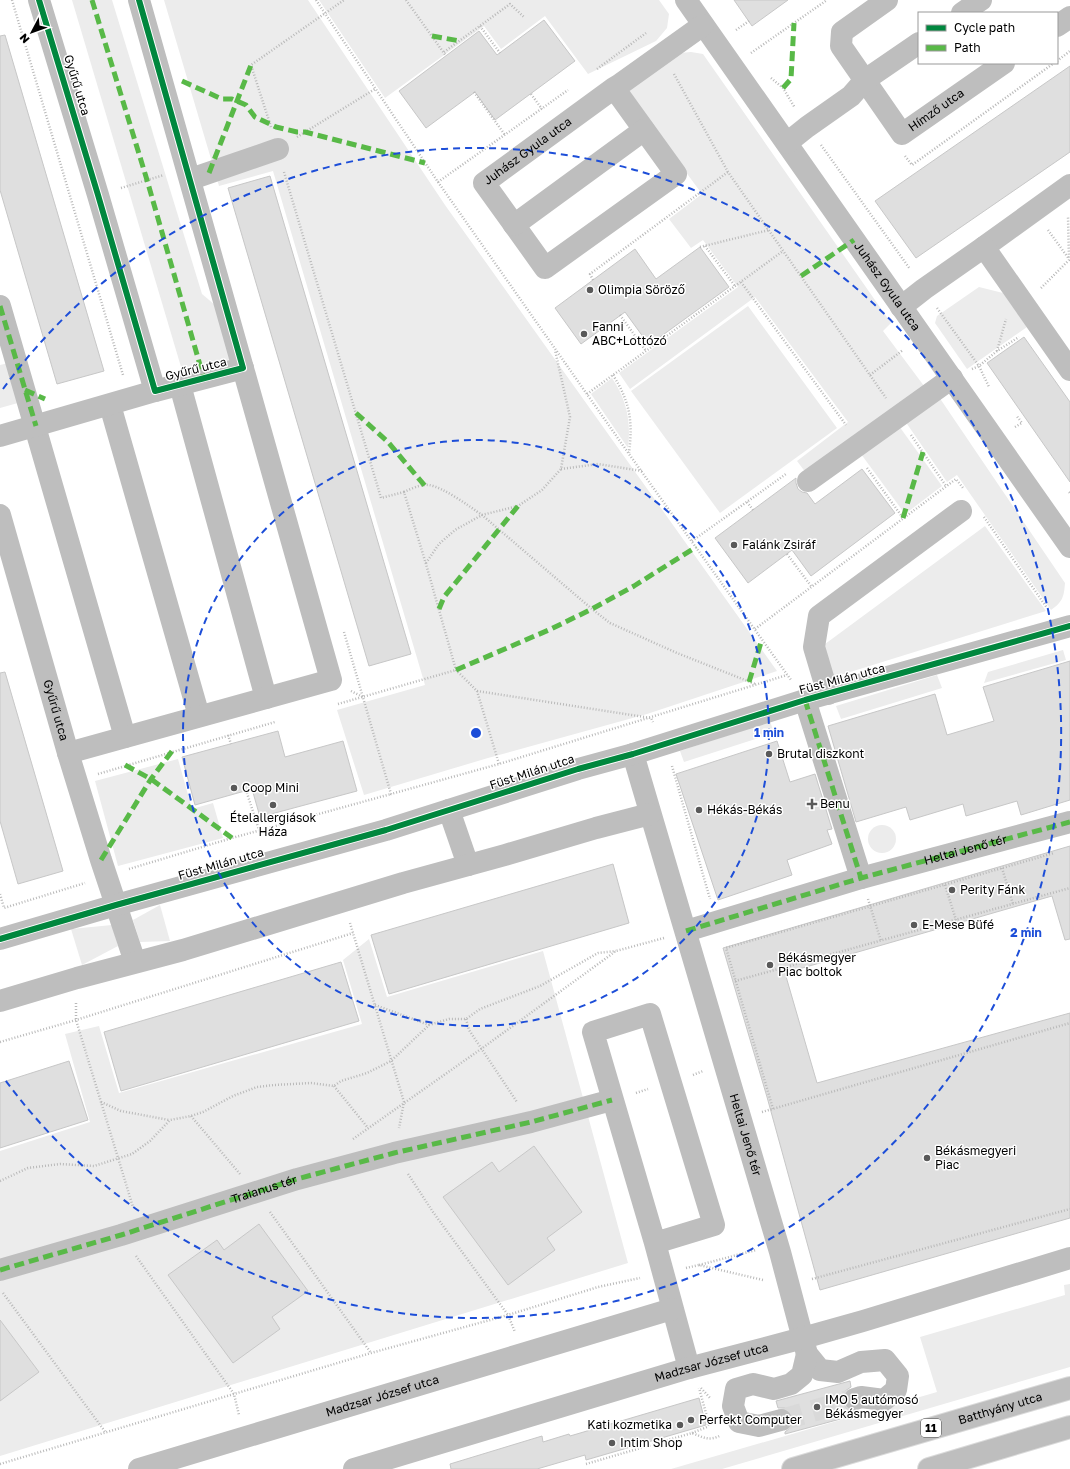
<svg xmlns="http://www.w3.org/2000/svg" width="1070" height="1469" font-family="'Golos Text',sans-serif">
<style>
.green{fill:#ececec}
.building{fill:#dfdfdf;stroke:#c7c7c7}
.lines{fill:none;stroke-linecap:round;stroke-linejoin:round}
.minor-tunnel{stroke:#d9d9d9;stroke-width:22;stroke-dasharray:22 11;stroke-linecap:butt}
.major-casing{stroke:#dbdbdb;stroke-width:24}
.path{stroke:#b9b9b9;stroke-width:2.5;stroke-dasharray:1 2;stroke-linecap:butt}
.minor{stroke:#bebebe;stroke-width:22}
.major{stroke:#bebebe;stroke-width:22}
.quiet{stroke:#58b947;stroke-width:5;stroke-dasharray:10 5;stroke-linecap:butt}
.cycleway-casing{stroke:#fff;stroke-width:8}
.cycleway{stroke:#00873e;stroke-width:6}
.ring{fill:none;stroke:#1d4ed8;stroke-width:2;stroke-dasharray:7 5}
.poi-dot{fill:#595959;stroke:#fff;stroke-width:1.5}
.labels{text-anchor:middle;stroke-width:3;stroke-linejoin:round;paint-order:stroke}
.shield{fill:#fff;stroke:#4c4c4c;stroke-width:1}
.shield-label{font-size:11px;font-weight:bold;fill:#000}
.street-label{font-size:12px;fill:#000;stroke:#fff}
.poi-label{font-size:12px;fill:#000;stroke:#fff;text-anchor:start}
.centre{fill:#1d4ed8;stroke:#fff;stroke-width:2}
.ring-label{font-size:12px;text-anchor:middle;font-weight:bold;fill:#1d4ed8;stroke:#fff;stroke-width:3;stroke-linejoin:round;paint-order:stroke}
</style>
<rect width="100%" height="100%" fill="#fff"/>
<g class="green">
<polygon points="72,0 112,0 202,294 222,311 235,355 219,367 184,377"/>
<polygon points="164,0 308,0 445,205 777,671 647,714 488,758 364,795 337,710 425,685 273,171 219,186"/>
<polygon points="319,0 659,0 669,14 667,28 656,41 588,74 545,16 501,49 484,26 385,98"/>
<polygon points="691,52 703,54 891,323 883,331 927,390 809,477 797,461 848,422 755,297 630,389 619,373 738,287 703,240 691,248 669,219 702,194 627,92 680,53"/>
<polygon points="979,287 1003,293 1027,327 967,369 935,323 937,316"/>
<polygon points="748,306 837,428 720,513 631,391"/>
<polygon points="13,362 25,401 0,408 0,365"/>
<path d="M 612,378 C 627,400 631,422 628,448 L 591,394 Z"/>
<path d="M 939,397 L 1065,583 C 1064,596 1063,602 1051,610 L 957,475 L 947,482 L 905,421 Z"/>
<polygon points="899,426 942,486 905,514 861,454"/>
<polygon points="985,526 1046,611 831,678 821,647"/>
<polygon points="1063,650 1066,660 984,683 988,672"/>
<polygon points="937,675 942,688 841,719 836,706"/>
<polygon points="770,721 774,733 684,762 680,751"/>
<polygon points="178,759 192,809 213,803 223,838 118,866 95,781"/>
<circle cx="882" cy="839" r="14"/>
<polygon points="160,905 170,941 140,942 133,920"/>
<polygon points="112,925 118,946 82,965 71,929"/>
<polygon points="369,939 387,997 543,951 628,1263 0,1456 0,1151 90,1122 65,1034 99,1026 119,1093 362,1024 343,960"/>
<polygon points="1070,1284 1070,1367 722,1469 671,1469 937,1392 920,1337 1065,1295 1064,1285"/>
</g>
<g class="building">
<polygon points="734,0 788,0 752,26"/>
<polygon points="544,20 575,61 495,120 475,92 426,128 399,91 479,31 497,55"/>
<polygon points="5,35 104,371 57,384 0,190 0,36"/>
<polygon points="1070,66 1070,152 916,258 875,201"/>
<polygon points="270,176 411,654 369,666 228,188"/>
<polygon points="700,247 729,287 649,345 625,312 581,344 555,308 635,249 656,279"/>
<polygon points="1024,337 1070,402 1070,482 987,363"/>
<polygon points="862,469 895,513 811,576 792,550 748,583 715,538 796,478 796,483 798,489 802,492 807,493 815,504"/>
<polygon points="1070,661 1070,800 1021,815 1017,801 966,816 963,804 910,820 906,807 856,822 828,726 935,694 947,735 994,721 983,687"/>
<polygon points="5,672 63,871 18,884 0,821 0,673"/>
<polygon points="278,731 285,757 343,741 357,791 260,817 252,789 195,805 182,757"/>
<polygon points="777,741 790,782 815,774 832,829 827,830 832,844 787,860 792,875 718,900 676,774"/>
<polygon points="1070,846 1070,939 1065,940 1052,896 785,973 817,1083 1070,1013 1070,1218 820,1290 767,1097 723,948"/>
<polygon points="613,864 629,923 389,994 371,935"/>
<polygon points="341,962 359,1021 121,1091 104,1032"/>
<polygon points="69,1061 88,1120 0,1148 0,1083"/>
<polygon points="534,1146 582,1212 547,1238 555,1250 508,1285 443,1197 492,1162 499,1172"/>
<polygon points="259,1224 308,1291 272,1317 280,1329 233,1363 168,1275 217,1240 224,1250"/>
<polygon points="0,1320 39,1372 0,1401"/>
<polygon points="850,1381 851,1387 845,1391 843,1396 843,1403 847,1409 852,1411 858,1411 859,1414 785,1434 785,1432 790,1428 793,1424 793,1416 789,1411 785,1408 778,1408 776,1401"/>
<polygon points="699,1398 706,1425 586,1460 585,1455 537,1469 451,1469 450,1464 542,1436 543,1442 569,1434 570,1436"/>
</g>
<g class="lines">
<polyline class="minor-tunnel" points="781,1420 855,1399"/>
<defs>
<g id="major">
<path id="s9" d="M 793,1469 L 1070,1388"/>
<polyline points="929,1469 1070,1427"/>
</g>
</defs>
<use href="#major" class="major-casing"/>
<g class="path">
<polyline points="12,0 123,375"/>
<polyline points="316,0 438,182 629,454 791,680"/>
<polyline points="406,0 446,56"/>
<polyline points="480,26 500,53"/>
<polyline points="736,30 749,21"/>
<polyline points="444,52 510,4 524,17"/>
<polyline points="751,53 827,0"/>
<polyline points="1057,61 1070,51"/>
<polyline points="597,69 646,33"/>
<polyline points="674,74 728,172 886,398"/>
<polyline points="771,78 783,88 795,108"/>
<polyline points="474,92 505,135"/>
<polyline points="531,94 542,109"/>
<polyline points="271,127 251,65 344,0"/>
<polyline points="297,137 375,89"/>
<polyline points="821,145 910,269"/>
<polyline points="905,156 912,165 1054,63"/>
<polyline points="284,172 381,498 404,492 426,564 456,670 477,691 499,764"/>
<polyline points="438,182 568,90"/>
<polyline points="121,188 164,175"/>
<polyline points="1048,230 1069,259"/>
<polyline points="705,246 735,286"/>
<polyline points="700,247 769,230"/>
<polyline points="593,280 590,274 728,172"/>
<polyline points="741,282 846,425"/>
<polyline points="1041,288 1069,260 1068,216"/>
<polyline points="937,308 979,366 989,387"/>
<polyline points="620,315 646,351"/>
<polyline points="997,351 1006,319"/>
<polyline points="972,369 979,366 997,351 1019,337"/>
<path d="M 613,375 C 630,402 633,421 629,453"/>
<polyline points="870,375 903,350"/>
<polyline points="587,394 783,251"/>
<polyline points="1015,427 1022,423 1016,415"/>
<polyline points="911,435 946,486"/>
<polyline points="867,468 903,518"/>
<polyline points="561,469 598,464 642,471"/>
<path d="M 404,492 C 411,489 420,484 429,485 C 443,487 469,506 482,515 L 592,609 L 610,623 L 677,653 L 755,684"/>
<polyline points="1069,492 1070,493"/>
<polyline points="747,502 753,510"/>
<polyline points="984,517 1047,608"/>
<polyline points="692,541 786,474"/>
<polyline points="787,554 811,586"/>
<polyline points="426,563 439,544 455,530 482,515 518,506 542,490 561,469 570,417 555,350"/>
<polyline points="755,629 956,479 963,488"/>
<polyline points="344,632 391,794 499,764 787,675"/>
<polyline points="351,691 363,697"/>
<polyline points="477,691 651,718 653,722"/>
<polyline points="338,704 456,670"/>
<polyline points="228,735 231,744"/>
<polyline points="672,766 710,899"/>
<polyline points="98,774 275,722"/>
<polyline points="246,790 259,830"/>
<polyline points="1002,868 1013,904"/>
<polyline points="129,869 232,838 391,794"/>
<polyline points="945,885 956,920"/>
<polyline points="0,894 4,908 85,883"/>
<polyline points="868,899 881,941"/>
<polyline points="350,923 404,1102 399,1128"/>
<polyline points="735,981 1070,888"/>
<polyline points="76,1003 76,1020 133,1207"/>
<polyline points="375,1005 429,1025"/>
<polyline points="466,1019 469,1030 517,1102"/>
<polyline points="0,1042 76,1020 353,933"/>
<polyline points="693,1075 703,1071"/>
<polyline points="334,1086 368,1128"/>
<polyline points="636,1093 648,1089"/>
<polyline points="101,1102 121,1111 169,1120"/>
<polyline points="773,1109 726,948 1054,853"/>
<polyline points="762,1112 1070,1023"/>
<polyline points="191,1116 240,1174"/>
<polyline points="353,1139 481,1049 616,951 664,938"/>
<polyline points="408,1174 433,1212 508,1315 515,1332"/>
<polyline points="0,1181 28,1168 60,1164 94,1166 132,1154 150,1141 170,1120 191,1116 203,1112 233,1096 257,1087 274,1085 311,1083 334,1086 341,1081 367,1073 391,1061 429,1025 449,1019 466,1019 480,1009 540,986 598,953 616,951"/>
<polyline points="270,1212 371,1353"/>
<polyline points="136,1256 234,1394 239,1415"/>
<polyline points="699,1265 756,1250"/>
<polyline points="686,1268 699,1265 763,1280"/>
<polyline points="812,1279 1070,1209"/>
<polyline points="3,1293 106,1433"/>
<polyline points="701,1388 710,1398"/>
<polyline points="692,1433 707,1427 709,1424 699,1388"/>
<polyline points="0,1464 371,1353 508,1315 598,1287 640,1278"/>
<path d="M 586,1464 L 692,1433 C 703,1437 709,1442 721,1435"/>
</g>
<g class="minor">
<polyline points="39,0 98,195 155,391"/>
<path id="s1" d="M 686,0 L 1070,547"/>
<path id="s2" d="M 887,0 L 842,32 L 841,46 L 902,134 L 1004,63"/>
<polyline points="962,13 981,0"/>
<polyline points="1057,26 1070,17"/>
<path id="s3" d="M 614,88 L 676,174 L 545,268 L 484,183 L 614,88 L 619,85 L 703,25"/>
<polyline points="787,143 807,127 851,96 865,80 919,43"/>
<polyline points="191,179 278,149"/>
<polyline points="514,225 644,130"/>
<polyline points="984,247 1070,185"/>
<polyline points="0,306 125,737"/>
<polyline points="901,307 924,289 984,247 1070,370"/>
<polyline points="180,385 266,698"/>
<polyline points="110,405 199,716"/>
<polyline points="0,436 155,391 243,368"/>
<polyline points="808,481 952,378"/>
<path id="s4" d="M 0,515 L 68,753 L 101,860 L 135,962"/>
<polyline points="828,694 814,647 819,616 961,511"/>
<polyline points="805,700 861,878"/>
<polyline points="68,753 331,680 139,0"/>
<path id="s5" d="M 633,754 L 780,1252 L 807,1354 L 820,1370 L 838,1372 L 861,1362 L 885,1360 L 898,1376 L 896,1390 L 884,1400 L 861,1397 L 855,1399"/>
<polyline points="449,810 468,865"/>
<polyline points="686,931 861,878 1070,822"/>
<polyline points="0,939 116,905 386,830 578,769 633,754 805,700 1070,626"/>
<polyline points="0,1001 77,978 183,950 403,883 505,855 596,828 650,814"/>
<polyline points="655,1243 714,1225 650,1014 593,1032 655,1243 689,1368"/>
<path id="s6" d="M 0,1270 L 121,1235 L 297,1179 L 394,1153 L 531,1122 L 612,1100"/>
<polyline points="781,1420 759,1426 739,1422 733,1406 736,1389 753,1384 774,1389 791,1384 802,1375 807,1354"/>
<path id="s7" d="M 139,1469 L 672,1309"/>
<path id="s8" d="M 354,1469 L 689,1368 L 803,1338 L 863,1321 L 1070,1258"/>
</g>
<use href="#major" class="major"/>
<g class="quiet">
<polyline points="92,0 147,180 204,379"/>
<polyline points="432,36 460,41"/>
<polyline points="182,81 222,99 232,99 246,105 255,117 276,127 297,132 305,132 425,163"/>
<polyline points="783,88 791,79 794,23"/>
<polyline points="209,173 251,65"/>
<polyline points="801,276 854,240"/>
<polyline points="0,306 36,426"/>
<polyline points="25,390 45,399"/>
<polyline points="356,413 388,442 425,486"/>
<polyline points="903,518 923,452"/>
<polyline points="439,609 444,597 518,506"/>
<polyline points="456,670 551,629 592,609 634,586 696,547"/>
<polyline points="749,682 762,639"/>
<polyline points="805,700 861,878"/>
<polyline points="125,765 151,779 232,838"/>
<polyline points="101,860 151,779 172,751"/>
<path id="s10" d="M 686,931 L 861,878 L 1070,822"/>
<polyline points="0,1270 121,1235 297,1179 394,1153 531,1122 612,1100"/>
</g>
<defs>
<g id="cycleway">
<polyline points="39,0 98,195 155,391 243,368 139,0"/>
<polyline points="0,939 116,905 386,830 578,769 633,754 805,700 1070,626"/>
</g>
</defs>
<use href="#cycleway" class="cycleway-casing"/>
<use href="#cycleway" class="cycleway"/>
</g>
<g class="ring">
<circle cx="476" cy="733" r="293"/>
<path d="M3 389A585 585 0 1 1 3 1077"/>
</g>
<g class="poi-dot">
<circle cx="590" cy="290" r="4"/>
<circle cx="584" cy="334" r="4"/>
<circle cx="734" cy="545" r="4"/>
<circle cx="769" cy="754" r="4"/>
<circle cx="234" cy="788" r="4"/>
<path d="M810 798h4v4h4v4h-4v4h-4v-4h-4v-4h4z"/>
<circle cx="273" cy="805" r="4"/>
<circle cx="699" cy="810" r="4"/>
<circle cx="952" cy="890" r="4"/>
<circle cx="914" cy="925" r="4"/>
<circle cx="770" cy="965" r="4"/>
<circle cx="927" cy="1158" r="4"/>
<circle cx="817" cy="1407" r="4"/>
<circle cx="691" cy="1420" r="4"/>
<circle cx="680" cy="1425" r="4"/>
<circle cx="612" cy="1443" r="4"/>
</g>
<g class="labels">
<rect class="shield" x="921" y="1419" width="20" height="18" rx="3"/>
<g class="shield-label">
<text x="931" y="1432">11</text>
</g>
<g class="street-label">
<text transform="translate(77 85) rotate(73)" y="4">Gyűrű utca</text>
<text dy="4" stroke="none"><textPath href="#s2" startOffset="218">Hímző utca</textPath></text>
<text dy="4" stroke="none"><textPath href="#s3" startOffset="426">Juhász Gyula utca</textPath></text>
<text dy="4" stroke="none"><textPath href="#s1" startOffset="350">Juhász Gyula utca</textPath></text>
<text transform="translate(196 369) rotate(-14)" y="4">Gyűrű utca</text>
<text transform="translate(842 679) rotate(-15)" y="4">Füst Milán utca</text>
<text dy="4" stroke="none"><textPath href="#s4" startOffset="203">Gyűrű utca</textPath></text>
<text transform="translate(532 772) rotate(-18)" y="4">Füst Milán utca</text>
<text dy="4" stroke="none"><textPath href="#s10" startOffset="291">Heltai Jenő tér</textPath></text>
<text transform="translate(221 864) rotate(-16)" y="4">Füst Milán utca</text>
<text dy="4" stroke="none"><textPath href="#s5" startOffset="397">Heltai Jenő tér</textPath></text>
<text dy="4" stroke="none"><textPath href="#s6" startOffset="276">Traianus tér</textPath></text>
<text dy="4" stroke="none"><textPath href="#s8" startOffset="373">Madzsar József utca</textPath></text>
<text dy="4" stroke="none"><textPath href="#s7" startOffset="254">Madzsar József utca</textPath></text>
<text dy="4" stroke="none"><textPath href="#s9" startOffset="216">Batthyány utca</textPath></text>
</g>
<g class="poi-label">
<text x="598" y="294">Olimpia Söröző</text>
<text x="592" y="331">Fanni<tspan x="592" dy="14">ABC+Lottózó</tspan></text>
<text x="742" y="549">Falánk Zsiráf</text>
<text x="777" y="758">Brutal diszkont</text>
<text x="242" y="792">Coop Mini</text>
<text x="820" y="808">Benu</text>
<text x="707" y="814">Hékás-Békás</text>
<text x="273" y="822" text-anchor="middle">Ételallergiások<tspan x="273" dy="14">Háza</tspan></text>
<text x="960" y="894">Perity Fánk</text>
<text x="922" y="929">E-Mese Büfé</text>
<text x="778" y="962">Békásmegyer<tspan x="778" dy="14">Piac boltok</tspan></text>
<text x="935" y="1155">Békásmegyeri<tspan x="935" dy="14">Piac</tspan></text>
<text x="825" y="1404">IMO 5 autómosó<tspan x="825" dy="14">Békásmegyer</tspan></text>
<text x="699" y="1424">Perfekt Computer</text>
<text x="672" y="1429" text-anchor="end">Kati kozmetika</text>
<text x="620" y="1447">Intim Shop</text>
</g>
</g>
<circle cx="476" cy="733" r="6" class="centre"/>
<g class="ring-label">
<text x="769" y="737">1 min</text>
<text x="1026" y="937">2 min</text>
</g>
<rect x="918" y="12" width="140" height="52" fill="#ffffff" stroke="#999999"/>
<rect x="926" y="25" width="20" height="6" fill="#00873e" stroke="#999999"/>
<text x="954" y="32" font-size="12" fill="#000000">Cycle path</text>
<rect x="926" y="45" width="20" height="6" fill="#58b947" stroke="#999999"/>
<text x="954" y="52" font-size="12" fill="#000000">Path</text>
<g transform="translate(32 32) rotate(229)" stroke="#ffffff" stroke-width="3" paint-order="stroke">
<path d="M0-3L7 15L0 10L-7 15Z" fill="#000000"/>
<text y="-6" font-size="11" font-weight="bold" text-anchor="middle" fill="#000000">N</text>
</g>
</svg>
